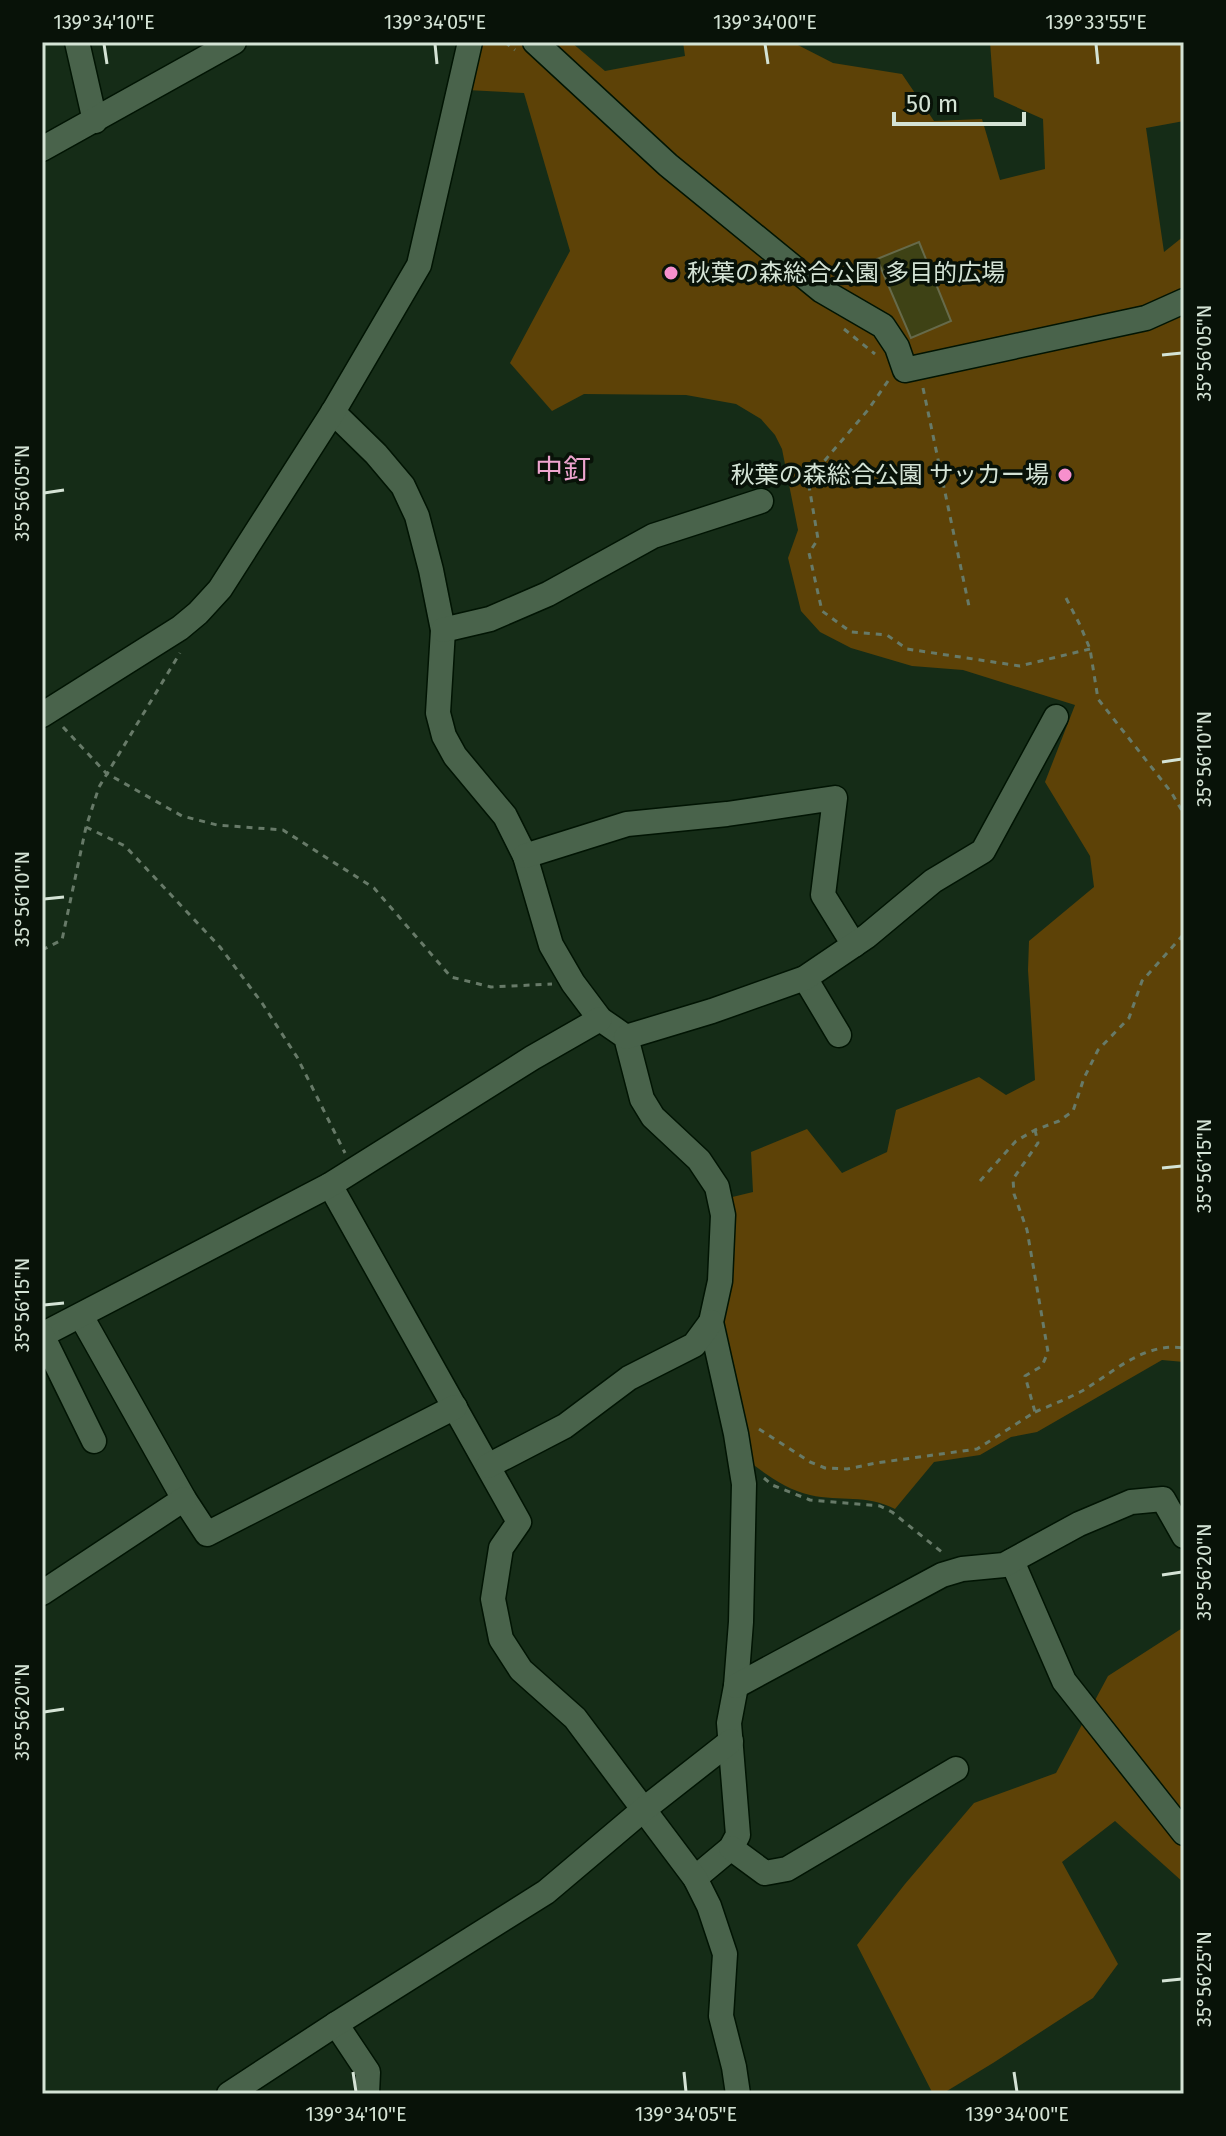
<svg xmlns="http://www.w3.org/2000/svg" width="1226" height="2136" font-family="'Fira Sans','Noto Sans JP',sans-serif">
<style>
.green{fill:#5d4207}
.building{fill:#3e4215;stroke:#666a4a;stroke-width:2}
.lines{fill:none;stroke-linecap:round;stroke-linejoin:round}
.minor-casing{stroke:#011403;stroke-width:27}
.path{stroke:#677a68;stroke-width:3;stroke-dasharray:6 6;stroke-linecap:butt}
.minor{stroke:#49634b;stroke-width:24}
.ticks{fill:none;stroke:#d4e3d5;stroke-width:3}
.poi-dot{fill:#f790cd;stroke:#081208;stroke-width:3}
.labels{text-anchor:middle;stroke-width:7;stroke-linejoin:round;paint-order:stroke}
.poi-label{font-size:24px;fill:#d4e3d5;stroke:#081208;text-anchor:start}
.quarter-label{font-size:28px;fill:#eea5cf;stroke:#081208}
.neatline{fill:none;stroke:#d4e3d5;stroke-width:3}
.ticks-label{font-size:20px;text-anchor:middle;fill:#d4e3d5}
</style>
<rect width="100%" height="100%" fill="#152c17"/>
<g class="green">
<path d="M 480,42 L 571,42 L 605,71 L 685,56 L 683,42 L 792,42 L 833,63 L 902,74 L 934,121 L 982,119 L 1000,180 L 1045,169 L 1043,119 L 994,97 L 990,42 L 1184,42 L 1184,121 L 1146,128 L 1164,252 L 1184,236 L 1184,1362 L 1162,1360 L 1037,1432 L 1011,1437 L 980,1455 L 934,1462 L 895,1509 C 867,1494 840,1502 810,1495 C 783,1489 762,1471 740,1455 L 714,1337 L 720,1200 L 753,1192 L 751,1152 L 807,1129 L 842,1173 L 887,1152 L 896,1110 L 979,1077 L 1006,1095 L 1035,1080 L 1028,970 L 1029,941 L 1094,887 L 1090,856 L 1045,782 L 1075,705 L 963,670 L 912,666 L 851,648 L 820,632 L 801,611 L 788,558 L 798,530 L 782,449 L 775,435 L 761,419 L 736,404 L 686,395 L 584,394 L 552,411 L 510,363 L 570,251 L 524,93 L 467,90 Z"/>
<polygon points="1184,1627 1184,1883 1115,1821 1062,1862 1118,1964 1093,1998 993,2063 942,2094 933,2094 857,1945 905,1884 974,1803 1056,1773 1108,1676"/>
</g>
<polygon class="building" points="919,242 951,321 911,338 877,259"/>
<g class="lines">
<defs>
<g id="minor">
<polyline points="77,42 95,121"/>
<polyline points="535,42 668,165 821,290 883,326 897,347 905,370 1146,318 1184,301"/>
<polyline points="42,149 234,42"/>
<polyline points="333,412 376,454 403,486 417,516 431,570 443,630 438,713 444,736 455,756 505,816 525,856 551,945 573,983 600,1019 626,1037 642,1099 653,1117 699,1160 717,1187 723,1215 720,1281 711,1322 736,1434 744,1484 741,1622 736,1686 729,1723 738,1835 731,1848 695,1878"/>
<polyline points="443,630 490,619 548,594 653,536 761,501"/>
<polyline points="42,715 180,628 198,613 220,589 333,412 419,265 470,42"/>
<polyline points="525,856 627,824 727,814 835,798 823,895 854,945"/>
<polyline points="805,978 839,1035"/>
<polyline points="626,1037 712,1011 805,978 867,936 933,881 983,851 1056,717"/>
<polyline points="330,1185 519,1522 501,1548 493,1599 501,1639 521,1670 575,1718 695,1878 709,1906 725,1954 721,2016 734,2067 738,2094"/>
<polyline points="81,1316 184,1499 207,1534 455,1407"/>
<polyline points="42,1335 330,1185 532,1058 600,1019"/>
<polyline points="42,1335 94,1441"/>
<polyline points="488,1466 565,1426 629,1378 694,1345 711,1322"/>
<polyline points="1012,1561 1064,1681 1184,1833"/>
<polyline points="42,1593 184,1499"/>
<polyline points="736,1686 942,1575 962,1569 1004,1565 1079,1524 1131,1502 1163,1499 1184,1536"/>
<polyline points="731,1848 765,1873 787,1869 956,1769"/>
<polyline points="336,2024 368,2072 367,2094"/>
<polyline points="229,2094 336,2024 546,1892 643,1810 731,1741"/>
</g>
</defs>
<use href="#minor" class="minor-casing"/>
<g class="path">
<polyline points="505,42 515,50"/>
<polyline points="844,329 875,354"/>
<polyline points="888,381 868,410 808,480 818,539 809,553 822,611 851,632 887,635 907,649 1020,666 1090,649"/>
<polyline points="923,388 970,611"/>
<polyline points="1066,598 1080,625 1090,649 1098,699 1171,792 1184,814"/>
<polyline points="63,727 106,773 182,816 217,825 283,830 374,888 451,977 491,987 552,984"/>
<polyline points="86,827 125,846 220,947 262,1003 297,1057 345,1153"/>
<polyline points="42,950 62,940 86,827 99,787 180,653"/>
<polyline points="980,1181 1016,1141 1035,1130 1059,1121 1073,1111 1084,1078 1098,1050 1129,1018 1142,981 1184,934"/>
<path d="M 1035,1412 C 1051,1405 1067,1399 1082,1391 C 1114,1372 1144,1342 1184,1348"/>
<polyline points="759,1429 810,1462 825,1468 847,1469 876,1463 977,1449 1035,1412 1025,1376 1042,1366 1048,1352 1027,1230 1014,1194 1013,1179 1038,1143 1035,1130"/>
<polyline points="764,1478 772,1485 810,1500 880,1506 892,1512 943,1553"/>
</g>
<use href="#minor" class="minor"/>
</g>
<path class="ticks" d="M 104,44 L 107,64M 435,44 L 437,64M 765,44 L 768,64M 1096,44 L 1098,64M 1162,355 L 1182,353M 44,493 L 64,490M 1162,762 L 1182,759M 44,899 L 64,897M 1162,1168 L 1182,1166M 44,1305 L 64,1303M 1162,1575 L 1182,1572M 44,1712 L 64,1709M 1162,1981 L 1182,1979M 353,2072 L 356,2092M 684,2072 L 686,2092M 1014,2072 L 1017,2092"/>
<g class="poi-dot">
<circle cx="671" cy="273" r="8"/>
<circle cx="1065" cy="475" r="8"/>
</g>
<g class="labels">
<g class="poi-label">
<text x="687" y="281">秋葉の森総合公園 多目的広場</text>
<text x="1049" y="483" text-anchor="end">秋葉の森総合公園 サッカー場</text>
</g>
<g class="quarter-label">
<text x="563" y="479">中釘</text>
</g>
</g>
<rect width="1226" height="2136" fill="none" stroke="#081208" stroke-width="88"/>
<path d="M894 112v12h130v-12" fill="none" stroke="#d4e3d5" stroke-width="4"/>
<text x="906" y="112" font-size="24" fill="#d4e3d5" stroke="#081208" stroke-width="6" paint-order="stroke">50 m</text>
<rect x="44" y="44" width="1138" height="2048" class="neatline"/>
<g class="ticks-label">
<text x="104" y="29">139°34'10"E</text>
<text x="435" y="29">139°34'05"E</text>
<text x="765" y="29">139°34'00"E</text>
<text x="1096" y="29">139°33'55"E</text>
<text transform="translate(1204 353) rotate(-90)" y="7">35°56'05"N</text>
<text transform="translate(22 493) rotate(-90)" y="7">35°56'05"N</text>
<text transform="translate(1204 759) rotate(-90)" y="7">35°56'10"N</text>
<text transform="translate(22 899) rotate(-90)" y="7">35°56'10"N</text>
<text transform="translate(1204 1166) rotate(-90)" y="7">35°56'15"N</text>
<text transform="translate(22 1305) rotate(-90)" y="7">35°56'15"N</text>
<text transform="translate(1204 1572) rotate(-90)" y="7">35°56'20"N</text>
<text transform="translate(22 1712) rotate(-90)" y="7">35°56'20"N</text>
<text transform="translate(1204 1979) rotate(-90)" y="7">35°56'25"N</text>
<text x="356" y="2121">139°34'10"E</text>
<text x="686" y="2121">139°34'05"E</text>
<text x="1017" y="2121">139°34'00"E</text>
</g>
</svg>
